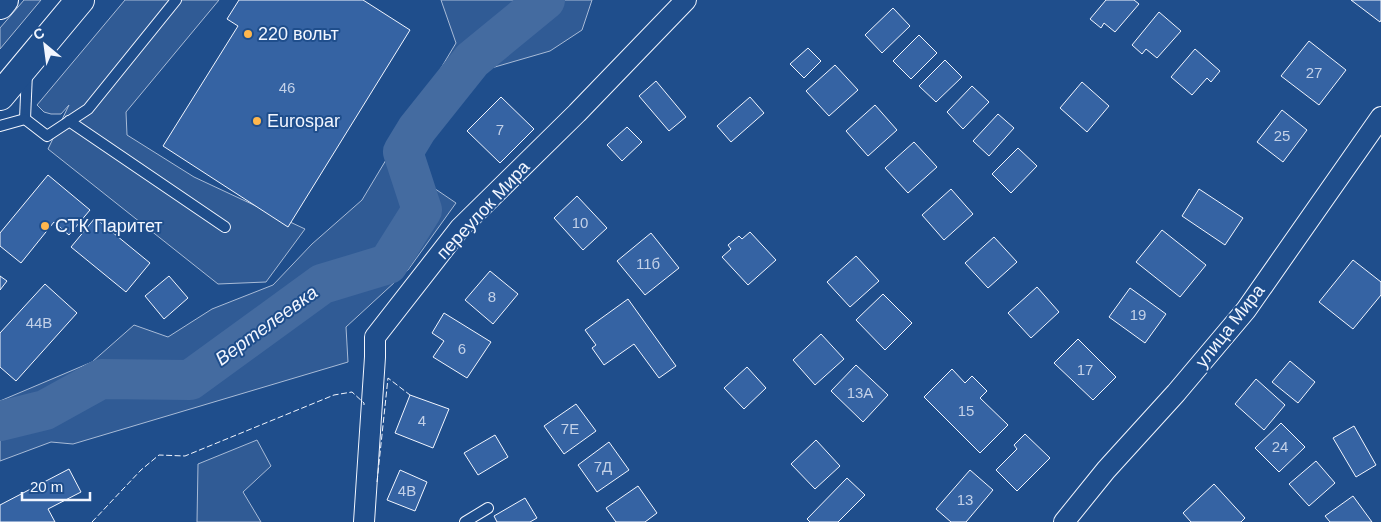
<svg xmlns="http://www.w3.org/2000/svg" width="1381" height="522" font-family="Helvetica,sans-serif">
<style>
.built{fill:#305b95;stroke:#a8bbd7}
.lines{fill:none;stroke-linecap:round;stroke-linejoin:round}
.river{stroke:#446ba0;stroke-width:40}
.building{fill:#3563a3;stroke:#f2f6ff}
.service-casing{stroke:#f2f6ff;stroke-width:12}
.minor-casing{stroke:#f2f6ff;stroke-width:22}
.primary-casing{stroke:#f2f6ff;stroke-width:30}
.service{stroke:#1f4e8c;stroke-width:10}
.minor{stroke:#1f4e8c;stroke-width:20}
.primary{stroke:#1f4e8c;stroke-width:28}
.fence{stroke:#f2f6ff;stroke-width:1;stroke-dasharray:6 2.5;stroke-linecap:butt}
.poi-dot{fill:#ffb74d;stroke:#1f4e8c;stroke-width:2}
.labels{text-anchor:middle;stroke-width:4;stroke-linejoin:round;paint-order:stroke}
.number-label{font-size:15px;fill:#c3d1e8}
.poi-label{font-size:18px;fill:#f2f6ff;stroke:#1f4e8c;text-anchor:start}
.street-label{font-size:18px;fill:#f2f6ff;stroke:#1f4e8c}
.water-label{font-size:19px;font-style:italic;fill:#f2f6ff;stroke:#1f4e8c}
</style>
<rect width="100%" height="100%" fill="#1f4e8c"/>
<g class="built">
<polygon points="24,0 41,0 0,49 0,28"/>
<polygon points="125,0 219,0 126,112 127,135 194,177 305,229 266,282 218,284 48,149 69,105 61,114 51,114 44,112 37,105"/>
<polygon points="441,0 592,0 582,30 550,51 488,69 416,152 428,184 456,203 408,270 346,327 348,362 73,444 51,442 0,461 0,401 92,362 134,325 168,337 212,309 273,285 312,244 362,200 456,43"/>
<polygon points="257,440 271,466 243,492 261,522 197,522 198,464"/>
</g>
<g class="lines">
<polyline class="river" points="0,421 45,410 101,379 190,380 322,284 388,264 422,210 403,152 417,129 472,60 545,0"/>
</g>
<g class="building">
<polygon points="239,0 363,0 410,30 288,227 163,146 238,26 227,19"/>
<polygon points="1106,0 1134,0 1139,4 1115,32 1104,23 1101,28 1090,19"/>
<polygon points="1351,0 1381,0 1381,20 1380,22"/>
<polygon points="893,8 910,26 882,53 865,35"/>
<polygon points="1159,12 1181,31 1157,58 1146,49 1142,54 1132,45"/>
<polygon points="919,35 937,53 911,79 893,61"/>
<polygon points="1309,41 1346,70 1319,105 1281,76"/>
<polygon points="808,48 821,61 804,78 790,64"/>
<polygon points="1195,49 1220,71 1211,82 1207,78 1192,95 1171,77"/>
<polygon points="945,60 962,77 936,102 919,86"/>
<polygon points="835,65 858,90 829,116 806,91"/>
<polygon points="656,81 686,117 669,131 639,96"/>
<polygon points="1082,82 1109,106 1087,132 1060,108"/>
<polygon points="972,86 989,102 963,129 947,112"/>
<polygon points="501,97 534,129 500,163 467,131"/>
<polygon points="750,97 764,113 731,142 717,126"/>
<polygon points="875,105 897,130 868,156 846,131"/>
<polygon points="1282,110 1307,130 1283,162 1257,142"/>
<polygon points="998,114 1014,128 989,156 973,141"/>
<polygon points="627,127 642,142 622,161 607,145"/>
<polygon points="914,142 937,167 908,193 885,168"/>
<polygon points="1018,148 1037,166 1011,193 992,174"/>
<polygon points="48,175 90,210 69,235 54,222 21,263 0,246 0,233"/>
<polygon points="951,189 973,214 944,240 922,215"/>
<polygon points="1199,189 1243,218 1225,245 1182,216"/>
<polygon points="577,196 607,228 583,250 554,218"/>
<polygon points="95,218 150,263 126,292 71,247"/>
<polygon points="1162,230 1206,265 1180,297 1136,262"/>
<polygon points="750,232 776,260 748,285 722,257 731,249 728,245 739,236 742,239"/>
<polygon points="651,233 679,268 645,295 617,261"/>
<polygon points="994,237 1017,262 988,288 965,263"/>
<polygon points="856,256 879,281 850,307 827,282"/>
<polygon points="1353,260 1381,282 1381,295 1353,329 1319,302"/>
<polygon points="490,271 518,294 493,324 465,300"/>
<polygon points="0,276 7,281 0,290"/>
<polygon points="169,276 188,298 164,319 145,296"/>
<polygon points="45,284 77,313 16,381 0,367 0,333"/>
<polygon points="1037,287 1059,312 1031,338 1008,313"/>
<polygon points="1130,288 1166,314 1145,343 1109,317"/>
<polygon points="883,294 912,323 885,350 856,320"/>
<polygon points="628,299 676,366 659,378 634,344 604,365 592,348 596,345 585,330"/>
<polygon points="444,313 491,342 467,378 433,357 444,341 432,333"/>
<polygon points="821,334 844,359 815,385 793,360"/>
<polygon points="1078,339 1116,377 1093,400 1054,363"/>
<polygon points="1290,361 1315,382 1298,403 1272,382"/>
<polygon points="856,365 888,395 863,422 831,391"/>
<polygon points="747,367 766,388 744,409 724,388"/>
<polygon points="952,369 965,383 972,376 987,391 980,398 1008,425 980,453 924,397"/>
<polygon points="1256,379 1285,405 1264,430 1235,404"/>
<polygon points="410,395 449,409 433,448 395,433"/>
<polygon points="576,404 596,431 564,454 544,426"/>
<polygon points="1281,423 1305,447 1279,472 1255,448"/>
<polygon points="1354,426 1376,465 1356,477 1333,438"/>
<polygon points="1025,434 1050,458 1017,491 996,470 1017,449 1014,445"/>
<polygon points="495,435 508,457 478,475 464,453"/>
<polygon points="816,440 840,466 815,489 791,464"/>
<polygon points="609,442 629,470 597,492 578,465"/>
<polygon points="1316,461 1335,483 1309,506 1289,484"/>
<polygon points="69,469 81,492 48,509 55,522 0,522 0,505"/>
<polygon points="400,470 427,482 415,511 387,500"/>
<polygon points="970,470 993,490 966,522 951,522 936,509"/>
<polygon points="847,478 865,495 838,522 810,522 807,519"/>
<polygon points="1214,484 1245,518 1241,522 1191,522 1183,513"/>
<polygon points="638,486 657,513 645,522 616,522 606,508"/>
<polygon points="1353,496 1372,522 1330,522 1325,516"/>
<polygon points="525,498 537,518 530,522 497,522 494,516"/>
</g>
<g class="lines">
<defs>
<g id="service">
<polyline points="25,119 47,136 88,109 176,0"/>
<polyline points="25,119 27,73"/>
<polyline points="69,121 225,227"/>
<polyline points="0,126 25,119"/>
<polyline points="465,522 488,508"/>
</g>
<g id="minor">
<polyline points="364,522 375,357 375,337 460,228 577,113 686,0"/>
<polyline points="1064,522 1106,470 1176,393 1246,310 1381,117"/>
</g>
<g id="primary">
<polyline points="0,5 4,0"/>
<polyline points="0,96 80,0"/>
</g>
</defs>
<use href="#service" class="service-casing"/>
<use href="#minor" class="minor-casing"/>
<use href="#primary" class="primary-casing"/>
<use href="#service" class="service"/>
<use href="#minor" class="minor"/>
<use href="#primary" class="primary"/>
<g class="fence">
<polyline points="377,482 388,378 410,395"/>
<polyline points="92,522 141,470 159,455 185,456 334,395 352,392 364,403 364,405"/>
</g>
</g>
<g class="poi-dot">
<circle cx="248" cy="34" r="5"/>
<circle cx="257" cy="121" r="5"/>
<circle cx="45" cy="226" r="5"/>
</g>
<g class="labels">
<g class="number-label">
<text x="1314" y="78">27</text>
<text x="287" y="93">46</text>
<text x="500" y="135">7</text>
<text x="1282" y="141">25</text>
<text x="580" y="228">10</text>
<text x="648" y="269">11б</text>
<text x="492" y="302">8</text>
<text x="1138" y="320">19</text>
<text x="39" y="328">44В</text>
<text x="462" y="354">6</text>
<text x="1085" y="375">17</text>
<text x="860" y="398">13А</text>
<text x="966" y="416">15</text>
<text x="422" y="426">4</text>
<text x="570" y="434">7Е</text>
<text x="1280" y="452">24</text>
<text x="603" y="472">7Д</text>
<text x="407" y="496">4В</text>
<text x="965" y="505">13</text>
</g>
<g class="poi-label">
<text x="258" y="40">220 вольт</text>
<text x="267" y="127">Eurospar</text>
<text x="55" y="232">СТК Паритет</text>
</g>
<g class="street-label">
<text transform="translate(483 210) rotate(-47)" y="6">переулок Мира</text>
<text transform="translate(1230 326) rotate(-52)" y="6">улица Мира</text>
</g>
<g class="water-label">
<text transform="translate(266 325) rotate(-36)" y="7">Вертелеевка</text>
</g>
</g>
<g transform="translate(45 45) rotate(331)" stroke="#1f4e8c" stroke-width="4" paint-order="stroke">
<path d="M0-4L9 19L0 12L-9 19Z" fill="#f2f6ff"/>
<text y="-8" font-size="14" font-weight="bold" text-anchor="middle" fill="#f2f6ff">С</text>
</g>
<path d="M22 492v8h68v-8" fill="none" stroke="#f2f6ff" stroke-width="2.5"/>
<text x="30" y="492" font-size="15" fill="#f2f6ff" stroke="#1f4e8c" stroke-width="4" paint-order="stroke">20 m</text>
</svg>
